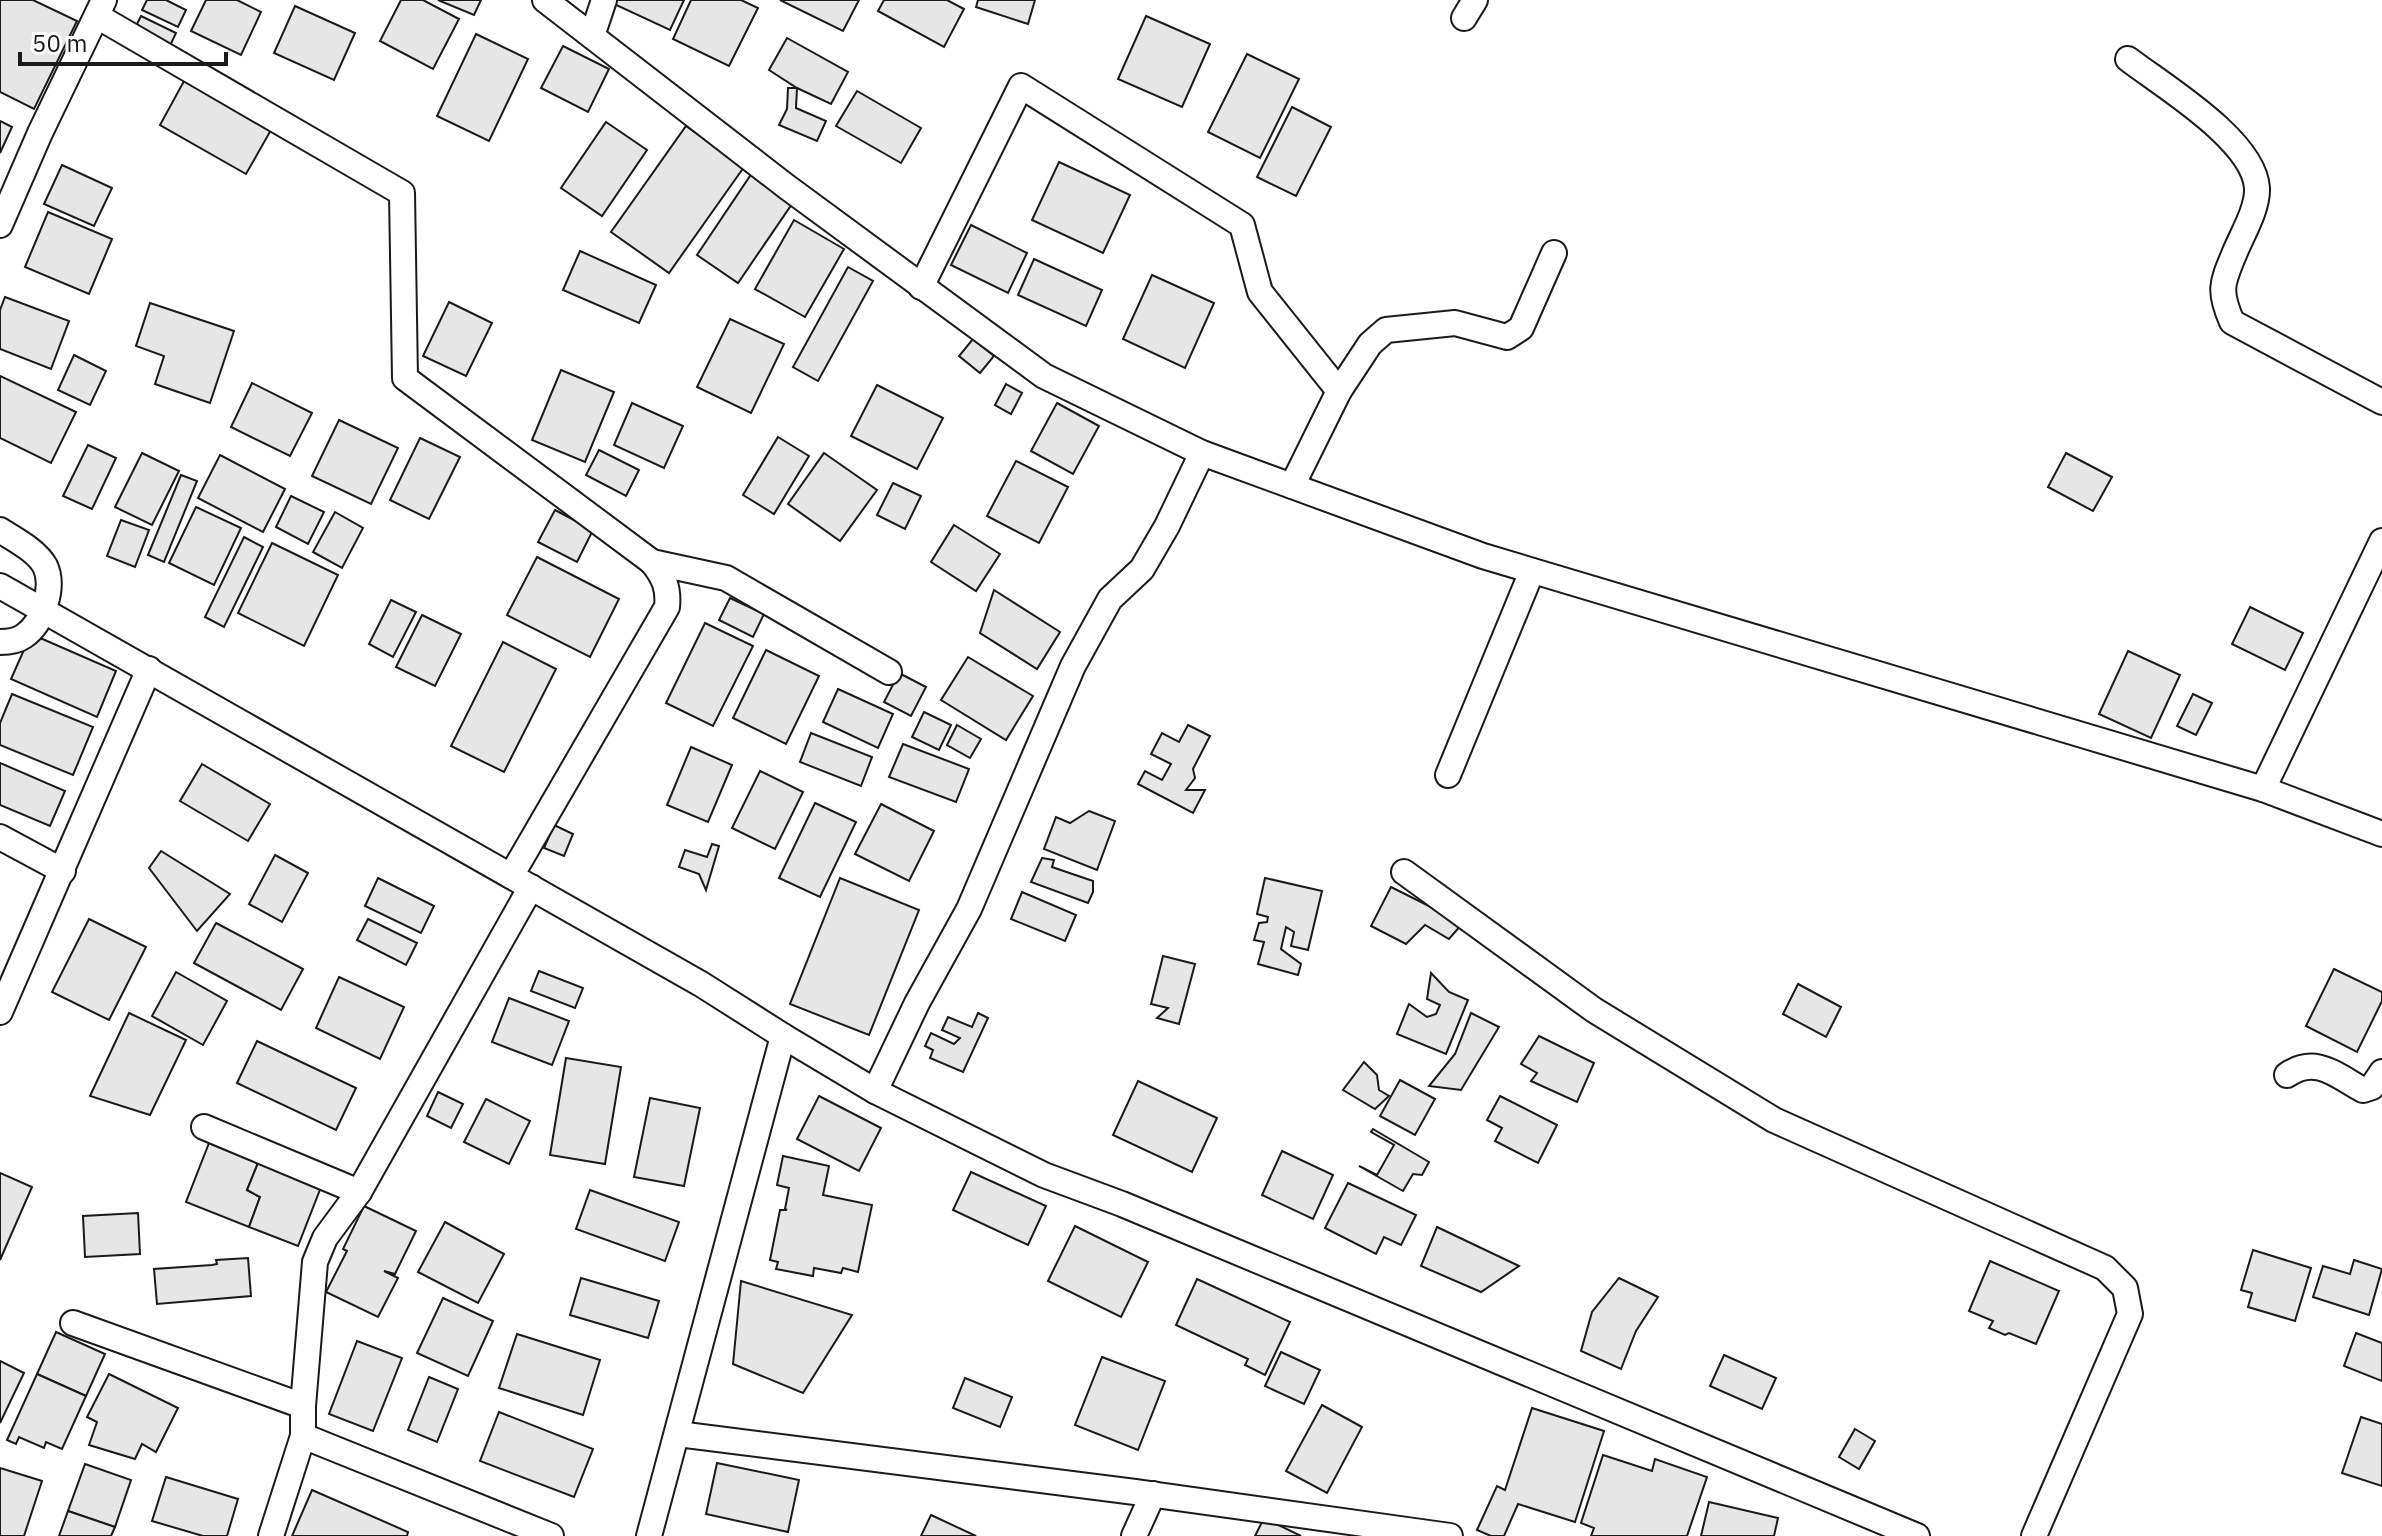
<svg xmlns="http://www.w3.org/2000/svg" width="2382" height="1536" font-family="'IBM Plex Sans',sans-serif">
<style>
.building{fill:#e6e6e6;stroke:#1a1a1a;stroke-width:2}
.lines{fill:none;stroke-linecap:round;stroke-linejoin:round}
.minor-casing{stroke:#1a1a1a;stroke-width:28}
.minor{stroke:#fff;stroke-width:24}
</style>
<rect width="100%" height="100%" fill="#fff"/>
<g class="building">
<polygon points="0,0 33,0 77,21 34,109 0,92"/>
<polygon points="147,0 166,0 186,10 178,27 142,10"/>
<polygon points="206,0 237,0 261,12 241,55 191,31"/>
<polygon points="401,0 423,0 459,19 433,69 380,41"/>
<polygon points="438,0 481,0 474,15"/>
<polygon points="615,0 684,0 670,30 614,4"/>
<polygon points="691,0 741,0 758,8 729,66 673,39"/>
<polygon points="780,0 859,0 843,31"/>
<polygon points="884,0 947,0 964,9 944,47 878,11"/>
<polygon points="978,0 1035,0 1028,24 976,7"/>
<polygon points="295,6 355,33 334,80 274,53"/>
<polygon points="141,16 176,33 169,48 134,30"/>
<polygon points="1146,16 1210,44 1182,107 1118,79"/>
<polygon points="476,34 528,59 489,141 437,116"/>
<polygon points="787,38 848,72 831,104 797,88 769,70"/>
<polygon points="563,46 609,69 588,112 541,88"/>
<polygon points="1247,54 1299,79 1260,158 1208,132"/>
<polygon points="184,81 271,130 246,174 160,125"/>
<polygon points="788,88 797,88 796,108 826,121 817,141 779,125 787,109"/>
<polygon points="857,91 921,128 901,163 836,126"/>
<polygon points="1292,107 1331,127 1296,196 1257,177"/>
<polygon points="0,121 12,127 0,153"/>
<polygon points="606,122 647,150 602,216 561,188"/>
<polygon points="686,126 744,167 669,273 611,232"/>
<polygon points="1059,162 1130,195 1103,253 1032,220"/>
<polygon points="62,165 112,188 94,226 44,204"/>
<polygon points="752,173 794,201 738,283 697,255"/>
<polygon points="48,212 112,239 89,294 25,267"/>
<polygon points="794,220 844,249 805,317 755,289"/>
<polygon points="971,225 1027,253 1008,293 951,265"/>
<polygon points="580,251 656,285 639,323 563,290"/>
<polygon points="1034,259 1102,290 1086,326 1018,295"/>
<polygon points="848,267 873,281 818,381 793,367"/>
<polygon points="1152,275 1214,303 1185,368 1123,339"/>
<polygon points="5,297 69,321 51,369 0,349 0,310"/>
<polygon points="449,302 492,323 466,376 423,356"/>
<polygon points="150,303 234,331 210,403 155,384 164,356 136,346"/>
<polygon points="730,319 784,344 751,413 697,387"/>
<polygon points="973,339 994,356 980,373 959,356"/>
<polygon points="74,355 106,371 90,405 58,390"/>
<polygon points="561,370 614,392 585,462 532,440"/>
<polygon points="0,376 76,412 51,463 0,438"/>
<polygon points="252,383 312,413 290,456 231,427"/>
<polygon points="1006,384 1022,393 1011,414 995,405"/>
<polygon points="877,385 943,418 917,469 851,436"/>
<polygon points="632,403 683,426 664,468 614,445"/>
<polygon points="1057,403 1099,426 1073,474 1031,451"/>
<polygon points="339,420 398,448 371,504 312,476"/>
<polygon points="778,437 809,456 774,514 743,495"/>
<polygon points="420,438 460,457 429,519 390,500"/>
<polygon points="88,445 116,458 92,509 63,496"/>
<polygon points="599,450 639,470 626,496 586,475"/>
<polygon points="142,453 179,471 152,525 115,507"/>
<polygon points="824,453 877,490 840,541 788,504"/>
<polygon points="2066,453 2112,477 2093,511 2048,487"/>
<polygon points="220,455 285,489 263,532 198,498"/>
<polygon points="1016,461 1068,487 1039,543 987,516"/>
<polygon points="181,475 197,481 164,562 148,555"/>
<polygon points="893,483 921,496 905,529 877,515"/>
<polygon points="291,496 324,512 308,544 276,527"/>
<polygon points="196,507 241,528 214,585 169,563"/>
<polygon points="555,510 593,530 577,562 538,542"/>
<polygon points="335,512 363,528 342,568 313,552"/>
<polygon points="121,520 149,530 135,567 107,556"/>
<polygon points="954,525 1000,554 976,591 931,562"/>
<polygon points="244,537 263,547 224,627 205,617"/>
<polygon points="272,543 338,575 304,646 238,613"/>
<polygon points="537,557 619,599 590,657 507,615"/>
<polygon points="994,590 1060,632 1037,669 980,633"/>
<polygon points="730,598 764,614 753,637 719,620"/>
<polygon points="391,600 416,612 393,657 369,644"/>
<polygon points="2250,607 2303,633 2285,670 2232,644"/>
<polygon points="422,615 461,634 435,686 396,667"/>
<polygon points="705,623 753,646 713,726 666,703"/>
<polygon points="31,634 116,671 97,717 11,679"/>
<polygon points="503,642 556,669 504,772 451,746"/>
<polygon points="766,650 819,676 786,744 733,718"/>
<polygon points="2128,651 2180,675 2151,738 2099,714"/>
<polygon points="968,657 1033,696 1006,740 941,700"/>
<polygon points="899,673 926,687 911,716 884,702"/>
<polygon points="838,689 893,714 878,748 823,722"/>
<polygon points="12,694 93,727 73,775 0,745 0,723"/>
<polygon points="2193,694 2212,703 2196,735 2177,726"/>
<polygon points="924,712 951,725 939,750 912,737"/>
<polygon points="957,725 981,739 970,758 947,745"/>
<polygon points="1188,725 1210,736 1193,769 1195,778 1186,790 1205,790 1193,813 1138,784 1145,771 1162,780 1171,764 1151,754 1162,733 1179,742"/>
<polygon points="811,733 872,757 861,786 800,762"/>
<polygon points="903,744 969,769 956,802 889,777"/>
<polygon points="691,747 732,765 708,822 667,805"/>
<polygon points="0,763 65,791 50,826 0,805"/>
<polygon points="202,764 270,804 248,841 180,801"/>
<polygon points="760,771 803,792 775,849 732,828"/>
<polygon points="815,803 856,822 820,897 779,878"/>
<polygon points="881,804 934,831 909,881 855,854"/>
<polygon points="1089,811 1115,821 1097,870 1044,849 1056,817 1070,823"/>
<polygon points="554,825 573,834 564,856 544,848"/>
<polygon points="712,844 719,846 706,890 699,874 679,867 685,850 707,857"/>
<polygon points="161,851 230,894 197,931 149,868"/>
<polygon points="275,855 308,873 282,922 249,904"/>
<polygon points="1042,858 1054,860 1052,867 1093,881 1093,892 1088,903 1031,882"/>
<polygon points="378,878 434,906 421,933 365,906"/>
<polygon points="840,878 919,910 869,1035 790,1004"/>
<polygon points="1265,878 1322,891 1308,950 1291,946 1294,932 1286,927 1281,949 1301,964 1298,975 1258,964 1264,942 1254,940 1259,923 1267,922 1268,917 1257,914"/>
<polygon points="1391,887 1463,923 1449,939 1425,925 1406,944 1371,926"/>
<polygon points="1022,892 1076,915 1065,941 1011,919"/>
<polygon points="89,919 146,947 109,1020 52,992"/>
<polygon points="368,919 417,943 406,965 357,940"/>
<polygon points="216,923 303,969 281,1010 194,963"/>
<polygon points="1163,956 1195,964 1179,1024 1157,1018 1168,1008 1151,1004"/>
<polygon points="2334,969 2382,992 2382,1001 2357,1052 2306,1026"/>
<polygon points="539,971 583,988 575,1008 531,991"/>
<polygon points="176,972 227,1001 203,1045 152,1016"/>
<polygon points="1431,973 1449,992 1468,1000 1446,1054 1397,1034 1409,1004 1427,1017 1436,1014 1440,1005 1427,999"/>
<polygon points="339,977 404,1007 380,1059 316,1028"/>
<polygon points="1798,984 1841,1007 1826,1037 1783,1014"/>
<polygon points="509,998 569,1021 552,1065 492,1042"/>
<polygon points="129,1013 186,1040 150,1115 90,1096"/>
<polygon points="978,1013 988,1018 963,1072 930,1058 933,1050 925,1046 931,1033 954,1044 960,1038 942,1030 948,1017 972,1027"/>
<polygon points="1471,1013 1499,1027 1461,1090 1429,1086 1455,1054"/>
<polygon points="1539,1036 1594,1063 1577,1102 1531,1081 1537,1073 1521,1064"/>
<polygon points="257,1041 356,1088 336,1130 237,1083"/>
<polygon points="566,1058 621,1067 605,1164 550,1155"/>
<polygon points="1364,1062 1377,1075 1379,1090 1389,1096 1375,1109 1343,1090"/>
<polygon points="1400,1080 1435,1099 1415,1135 1380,1116"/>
<polygon points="1138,1081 1217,1118 1192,1172 1113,1135"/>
<polygon points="438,1092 463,1104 451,1128 427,1116"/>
<polygon points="819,1096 881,1128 859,1171 797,1139"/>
<polygon points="1500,1096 1557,1125 1538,1163 1495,1141 1502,1128 1487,1120"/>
<polygon points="650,1098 700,1108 684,1186 634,1177"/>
<polygon points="486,1099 530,1121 509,1164 464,1142"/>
<polygon points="1373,1129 1429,1162 1422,1175 1413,1174 1403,1191 1359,1166 1377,1175 1394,1145 1371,1132"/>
<polygon points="209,1143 258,1163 247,1190 260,1197 249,1227 186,1202"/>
<polygon points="1282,1151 1333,1175 1313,1219 1262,1195"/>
<polygon points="783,1156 829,1166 823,1195 872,1205 858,1272 843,1268 841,1273 814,1268 813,1276 776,1269 778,1262 770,1260 780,1210 787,1210 785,1209 789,1188 777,1185"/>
<polygon points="258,1163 321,1187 298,1246 249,1227 260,1197 247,1190"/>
<polygon points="971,1172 1046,1206 1028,1245 953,1210"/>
<polygon points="0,1173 32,1187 0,1260"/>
<polygon points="1348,1183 1416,1215 1401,1245 1384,1237 1376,1254 1325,1228"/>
<polygon points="590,1190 679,1222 665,1261 576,1229"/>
<polygon points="364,1206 416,1231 395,1274 384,1271 398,1278 378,1317 326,1292 347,1251 343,1249"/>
<polygon points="138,1213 140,1254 85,1257 83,1216"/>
<polygon points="445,1222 504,1254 478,1303 418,1272"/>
<polygon points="1075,1226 1148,1262 1121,1317 1048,1281"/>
<polygon points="1437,1227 1519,1266 1481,1292 1421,1266"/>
<polygon points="2253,1250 2311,1268 2295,1321 2248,1307 2252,1293 2241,1290"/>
<polygon points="248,1258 251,1296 157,1304 154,1269 212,1265 217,1264 216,1260"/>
<polygon points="2354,1260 2382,1269 2369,1315 2313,1297 2323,1266 2350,1274"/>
<polygon points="1990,1261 2059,1291 2036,1344 2009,1333 2005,1335 1989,1328 1993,1321 1969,1311"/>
<polygon points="581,1278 659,1301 648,1338 570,1315"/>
<polygon points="1619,1278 1658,1297 1636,1331 1621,1369 1581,1351 1592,1312"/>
<polygon points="1197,1279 1290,1322 1265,1375 1245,1365 1248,1359 1176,1325"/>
<polygon points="741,1281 852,1315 803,1393 733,1364"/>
<polygon points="443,1298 493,1321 468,1376 417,1353"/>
<polygon points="56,1332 105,1354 86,1396 37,1374"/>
<polygon points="2356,1333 2382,1343 2382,1381 2344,1366"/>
<polygon points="517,1334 600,1360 583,1415 499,1388"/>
<polygon points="357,1341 402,1358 373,1431 329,1414"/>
<polygon points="1281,1352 1320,1370 1304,1404 1265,1386"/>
<polygon points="1724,1355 1776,1378 1762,1409 1710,1386"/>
<polygon points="1102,1357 1165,1381 1138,1450 1075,1425"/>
<polygon points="0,1361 24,1373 0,1423"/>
<polygon points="37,1374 86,1396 62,1449 46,1442 44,1448 19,1437 16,1444 7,1440"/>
<polygon points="109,1374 178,1408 156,1452 142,1444 135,1459 89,1445 97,1422 87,1417"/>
<polygon points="429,1377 458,1389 437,1442 408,1430"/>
<polygon points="965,1378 1012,1397 1000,1427 953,1408"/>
<polygon points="1322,1405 1362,1427 1327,1493 1286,1471"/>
<polygon points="1532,1408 1604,1431 1575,1522 1518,1504 1504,1536 1491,1536 1477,1530 1497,1486 1505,1490"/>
<polygon points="499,1412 593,1449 574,1497 480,1461"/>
<polygon points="2361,1417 2382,1424 2382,1486 2342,1473"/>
<polygon points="1855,1429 1875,1441 1859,1469 1839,1457"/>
<polygon points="1603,1455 1652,1471 1655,1459 1707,1477 1687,1536 1591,1536 1594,1528 1581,1523"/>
<polygon points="717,1463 799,1480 788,1532 706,1514"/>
<polygon points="85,1464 131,1480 115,1527 68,1511"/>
<polygon points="0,1468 42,1481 24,1536 0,1536"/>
<polygon points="166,1477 238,1499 227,1536 203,1536 152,1521"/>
<polygon points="312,1490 408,1532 407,1536 292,1536"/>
<polygon points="1709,1502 1778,1518 1774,1536 1701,1536"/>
<polygon points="68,1511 115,1527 111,1536 59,1536"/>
<polygon points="931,1515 976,1536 921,1536"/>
<polygon points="1264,1518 1301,1536 1255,1536"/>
</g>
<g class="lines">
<defs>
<g id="minor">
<polyline points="545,0 787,187 1044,376 1202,453 1483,556 2263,789 2382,834"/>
<path d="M 97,16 L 402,193 L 405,378 L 652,562 C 664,577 669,588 667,607 L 511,876"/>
<polyline points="1464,18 1475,0"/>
<polyline points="592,36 604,0"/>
<path d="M 2128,59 C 2163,86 2254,140 2257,188 C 2258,208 2243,233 2235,252 C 2222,283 2218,290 2232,322 L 2382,402"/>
<polyline points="0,225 40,133 104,0"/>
<polyline points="921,287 1021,86 1242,225 1260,292 1339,391"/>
<polyline points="1292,486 1339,391 1370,344 1386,330 1455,323 1507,337 1521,328 1554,253"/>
<path d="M 0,530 C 15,540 36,550 45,566 C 55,587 43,623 24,636 C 17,641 9,642 0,642"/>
<polyline points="652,562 726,578 889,672"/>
<polyline points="0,586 701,984 783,1036 649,1536"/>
<polyline points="1448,775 1532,571"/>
<polyline points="2263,789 2382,541"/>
<polyline points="0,837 63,871"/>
<polyline points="1404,872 1594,1010 1774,1120 2105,1268 2125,1288 2130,1314 2034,1536"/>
<polyline points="0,1012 149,669"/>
<polyline points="783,1036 875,1091 1044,1175 1122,1204 1917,1536"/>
<path d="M 2287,1075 C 2315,1055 2336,1075 2363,1090 L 2372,1087 L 2382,1072"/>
<polyline points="875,1091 917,1003 969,909 1073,666 1110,599 1142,569 1167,526 1202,453"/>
<polyline points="204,1127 359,1192"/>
<polyline points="73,1323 303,1406"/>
<polyline points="678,1434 1135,1492 1450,1536"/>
<polyline points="303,1436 551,1536"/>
<polyline points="271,1536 303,1436 303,1406 315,1262 325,1238 359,1192 531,887"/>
<polyline points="1134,1536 1153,1494"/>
</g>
</defs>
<use href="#minor" class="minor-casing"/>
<use href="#minor" class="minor"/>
</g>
<path d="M20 52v12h206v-12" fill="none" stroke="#1a1a1a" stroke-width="4"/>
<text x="32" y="52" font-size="24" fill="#1a1a1a" stroke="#ffffff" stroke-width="6" paint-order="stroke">50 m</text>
</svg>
